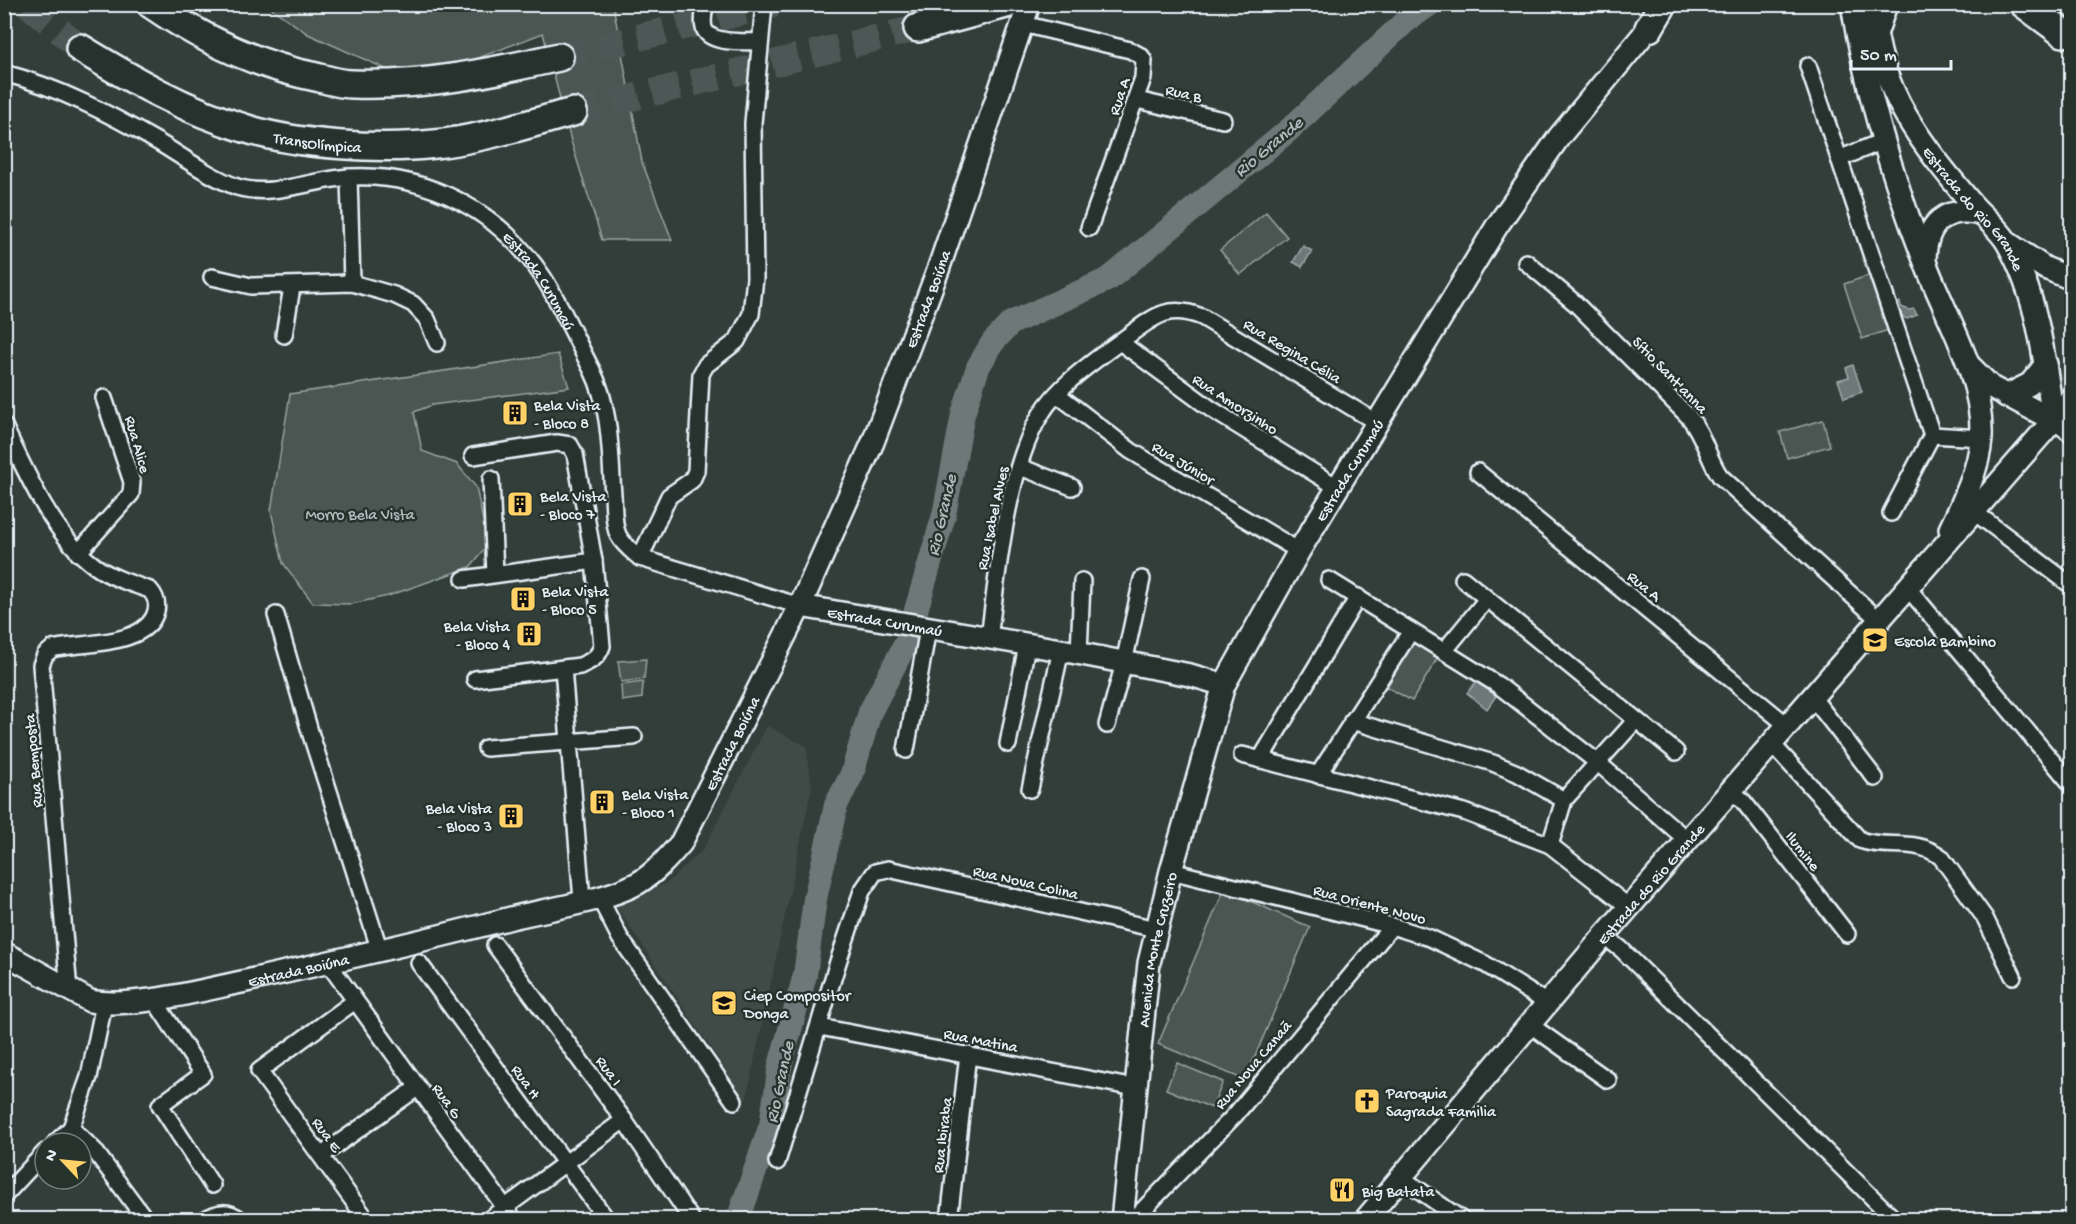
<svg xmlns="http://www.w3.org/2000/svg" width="2076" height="1224" font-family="'Gochi Hand',sans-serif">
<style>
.built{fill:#3f4b46}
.green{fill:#495651;stroke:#98a4a4;stroke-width:1.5}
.water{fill:#6d7978;stroke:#9ea9ab;stroke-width:1.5}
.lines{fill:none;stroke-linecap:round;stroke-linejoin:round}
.river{stroke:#6d7978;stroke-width:24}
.highway-tunnel{stroke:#4d5956;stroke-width:27;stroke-dasharray:27 14;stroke-linecap:butt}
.street-casing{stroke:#e8f1f8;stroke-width:20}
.secondary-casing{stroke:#e8f1f8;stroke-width:26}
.highway-casing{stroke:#e8f1f8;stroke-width:32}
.street{stroke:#26332d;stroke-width:15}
.secondary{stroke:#26332d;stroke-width:21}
.highway{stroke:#26332d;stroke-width:27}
.labels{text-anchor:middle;stroke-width:5;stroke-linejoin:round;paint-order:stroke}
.street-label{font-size:16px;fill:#e8f1f8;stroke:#26332d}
.poi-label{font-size:16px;fill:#e8f1f8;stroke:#26332d;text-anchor:start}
.park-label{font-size:16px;fill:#b0bbbe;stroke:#26332d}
.water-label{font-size:18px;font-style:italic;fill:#b1bbbe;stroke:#26332d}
</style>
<rect width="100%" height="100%" fill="#323e39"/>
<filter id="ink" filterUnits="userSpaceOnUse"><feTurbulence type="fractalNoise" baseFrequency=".0167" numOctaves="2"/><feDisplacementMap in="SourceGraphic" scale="12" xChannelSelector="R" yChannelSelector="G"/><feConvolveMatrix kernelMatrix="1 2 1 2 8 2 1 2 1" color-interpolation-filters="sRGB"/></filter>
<g filter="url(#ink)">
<polygon class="built" points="767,726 806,746 812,786 746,1101 616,906 667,883 703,850"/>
<g class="green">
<polygon points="267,5 613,5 642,162 672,240 602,240 571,141 543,33 455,67 386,69 308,34"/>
<polygon points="1266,212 1287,237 1240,275 1220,250"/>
<polygon points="1876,273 1894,328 1862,339 1844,284"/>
<polygon points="558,354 569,387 432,405 414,412 422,451 457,464 476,487 488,545 470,567 388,596 351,604 313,603 283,563 271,511 290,394"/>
<polygon points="1823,420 1830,446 1787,458 1780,432"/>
<polygon points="1413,642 1438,657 1412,701 1387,687"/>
<polygon points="646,659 644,679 621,682 618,661"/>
<polygon points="643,682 642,698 622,701 621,685"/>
<polygon points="1224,890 1310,927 1245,1080 1158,1044"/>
<polygon points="1177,1063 1223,1082 1212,1108 1166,1089"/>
</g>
<g class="water">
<polygon points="1303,246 1312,251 1302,267 1293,262"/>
<polygon points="1900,302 1901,307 1909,310 1914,309 1917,315 1907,319 1897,314 1893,305"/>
<polygon points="1853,365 1862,392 1844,398 1838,380 1849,377 1846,368"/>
<polygon points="1477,681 1496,696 1487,709 1467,693"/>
</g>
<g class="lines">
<polyline class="river" points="738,1220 771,1125 780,1066 805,975 815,899 836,805 852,774 870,712 907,641 944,515 963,414 978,367 993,342 1011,323 1109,279 1289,130 1406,21 1430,4"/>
<g class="highway-tunnel">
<polyline points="28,4 80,48"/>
<polyline points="559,57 775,4"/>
<polyline points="573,112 918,28"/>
</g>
<defs>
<g id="street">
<path d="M 705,4 C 704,12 702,22 704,28 C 709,45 746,41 760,42"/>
<polyline points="1023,24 1130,50 1141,56 1144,61 1143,78 1089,228"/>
<polyline points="1808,66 1932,435 1891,513"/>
<path id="s1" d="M 4,73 C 58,87 110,114 158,142 C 183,157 210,177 237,187 C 273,198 314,179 350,177 C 428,173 500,212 543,277 C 562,306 576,340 592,370 C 611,408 610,453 613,495 C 614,508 613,523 618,535 C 623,545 632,551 640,558 L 800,606"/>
<polyline points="1137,100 1223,120"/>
<polyline points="1839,159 1883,141"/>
<polyline points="349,177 352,283"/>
<path d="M 1526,262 L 1575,303 L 1688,416 C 1704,434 1707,457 1720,476 L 1878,619"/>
<polyline points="212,277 251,286 352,283 394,295 413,304 427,319 437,343"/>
<polyline points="284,335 292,287"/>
<polyline points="1120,342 1211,409 1337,487"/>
<polyline points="1057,394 1131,451 1299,551"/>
<polyline points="2053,420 2072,435"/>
<path d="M 4,426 C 26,472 53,536 95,566 C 110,577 132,584 150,590 C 156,597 158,603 156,611 C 147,647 81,642 52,649 L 45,655 L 41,665 L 69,991"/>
<polyline points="1932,435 1981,438"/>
<path d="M 473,456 L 557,443 L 570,445 L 575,454 L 594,561 L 602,646 C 598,658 591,661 580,666 L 475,679"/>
<polyline points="1020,467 1072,487"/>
<polyline points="1478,472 1788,726"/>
<polyline points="491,479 495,574"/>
<polyline points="1973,511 2072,586"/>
<polyline points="78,553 131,494 132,482 104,398"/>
<polyline points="640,558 669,496 692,480 696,471 701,374 706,365 737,341 751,314 755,278 753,123 764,4"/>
<polyline points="464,579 594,561"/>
<polyline points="1463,579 1676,752"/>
<polyline points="1329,580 1498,685 1597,762 1687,840"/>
<polyline points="1907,587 2072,785"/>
<polyline points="276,615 311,735 380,951"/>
<path d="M 989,639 C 997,575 1007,469 1041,414 C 1059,384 1097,359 1125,338 C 1154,317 1167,303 1202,317 L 1376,422"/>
<polyline points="1445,650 1487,599"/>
<polyline points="1079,654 1082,581"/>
<polyline points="563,668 582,900"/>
<polyline points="1813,698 1875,778"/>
<polyline points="1352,721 1493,763 1517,773 1564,800"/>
<polyline points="1107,725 1124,663 1142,579"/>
<polyline points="1008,744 1027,645"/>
<path d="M 1772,744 L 1860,840 C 1887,850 1915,837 1941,857 L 1985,918 L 2013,976"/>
<polyline points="486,748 634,737"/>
<polyline points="906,750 928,629"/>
<polyline points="1242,755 1464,812 1550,845 1629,907"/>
<polyline points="1260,760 1358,597"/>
<polyline points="1318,775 1411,631"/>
<polyline points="1030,789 1061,650"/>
<polyline points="1731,790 1743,801 1847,934"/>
<polyline points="1550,845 1564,800 1635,721"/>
<polyline points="1171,871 1392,926 1430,938 1485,964 1547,1003"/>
<polyline points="599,897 620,938 734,1101"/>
<polyline points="1604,936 1621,949 1895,1220"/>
<polyline points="495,945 624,1120 692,1220"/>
<polyline points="328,963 514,1220"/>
<polyline points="419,963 607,1220"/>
<polyline points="153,998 203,1074 160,1105 212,1185"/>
<polyline points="355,1001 259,1071 367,1220"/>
<polyline points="104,1004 89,1077 71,1128 94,1150 146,1220"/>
<polyline points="1529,1024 1608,1080"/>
<polyline points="820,1027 1135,1088"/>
<polyline points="55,1143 71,1128"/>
<polyline points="322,1155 417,1088"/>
<polyline points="777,1162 838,962 862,891 875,872 888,869 1156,929"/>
<polyline points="1399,1176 1462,1220"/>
<polyline points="4,1196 45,1152"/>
<path d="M 204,1220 C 218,1211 228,1210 241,1220"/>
<polyline points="488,1220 624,1120"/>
<polyline points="949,1220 968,1054"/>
<polyline points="1133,1220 1235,1115 1392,926"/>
</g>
<g id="secondary">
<path d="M 1852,4 C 1866,93 1893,179 1925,262 C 1946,318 1984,376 1981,439 C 1979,469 1963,502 1950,529"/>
<path id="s2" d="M 1874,13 C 1879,93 1923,145 1972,204 C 1983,217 2000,229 2008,244 C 2038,297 2045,361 2053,420"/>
<polyline points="2008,243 2045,268 2072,279"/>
<path d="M 1925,259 C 1926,223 1945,206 1981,214"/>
<polyline points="1969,365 1991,387 2053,420"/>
<polyline points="2006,396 2030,384 2046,364"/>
<path id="s3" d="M 800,606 L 1061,650 L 1190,675 L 1224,685"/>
<path id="s4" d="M 4,953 L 90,1001 C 133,1009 202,990 246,981 C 335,961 423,941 511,918 C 548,909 605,901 638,883 C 655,873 668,858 681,843 L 800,606 L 873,442 L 938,270 L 1029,4"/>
<path id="s5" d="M 1122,1220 L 1149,963 L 1171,871 L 1224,685 L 1299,551 L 1497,226 L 1559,137 L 1657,18"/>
<path id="s6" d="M 1365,1220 L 1604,936 L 2072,399"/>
</g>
<g id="highway">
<path d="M 151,4 C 202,39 256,65 316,77 C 328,80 340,84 352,84 C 422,87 492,72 559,57"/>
<polyline points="2024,4 2063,33"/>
<polyline points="918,28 1006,4"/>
<polyline points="1649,28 1663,4"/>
<polyline points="1875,28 1883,4"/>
<path id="s7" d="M 80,48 C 132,80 185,110 244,128 C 295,145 381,150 435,144 C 481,139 528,124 573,112"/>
</g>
</defs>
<use href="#street" class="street-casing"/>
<use href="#secondary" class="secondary-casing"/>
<use href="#highway" class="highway-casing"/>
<use href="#street" class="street"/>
<use href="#secondary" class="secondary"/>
<use href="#highway" class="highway"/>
</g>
</g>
<defs>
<symbol id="building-square" viewBox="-11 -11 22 22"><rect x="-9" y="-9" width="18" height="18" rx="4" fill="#ffd166" stroke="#26332d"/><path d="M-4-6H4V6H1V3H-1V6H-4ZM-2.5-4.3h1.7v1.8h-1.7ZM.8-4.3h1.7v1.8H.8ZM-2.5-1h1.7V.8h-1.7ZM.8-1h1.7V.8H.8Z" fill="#111"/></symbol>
<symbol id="school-square" viewBox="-11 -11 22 22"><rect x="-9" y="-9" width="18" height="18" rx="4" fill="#ffd166" stroke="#26332d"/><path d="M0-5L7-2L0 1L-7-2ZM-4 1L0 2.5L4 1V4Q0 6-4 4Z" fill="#111"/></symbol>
<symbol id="church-square" viewBox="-11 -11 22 22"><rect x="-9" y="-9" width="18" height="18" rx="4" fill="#ffd166" stroke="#26332d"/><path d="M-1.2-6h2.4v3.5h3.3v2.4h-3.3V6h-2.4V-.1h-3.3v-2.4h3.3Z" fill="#111"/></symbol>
<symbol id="restaurant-square" viewBox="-11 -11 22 22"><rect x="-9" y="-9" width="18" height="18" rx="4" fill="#ffd166" stroke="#26332d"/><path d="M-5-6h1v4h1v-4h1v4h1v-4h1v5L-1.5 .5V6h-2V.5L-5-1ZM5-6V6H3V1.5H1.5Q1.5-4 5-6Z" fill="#111"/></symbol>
</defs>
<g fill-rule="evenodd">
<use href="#building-square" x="500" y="398" width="30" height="30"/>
<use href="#building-square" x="505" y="489" width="30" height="30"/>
<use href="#building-square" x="508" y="584" width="30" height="30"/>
<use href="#building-square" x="514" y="619" width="30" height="30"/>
<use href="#school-square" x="1860" y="625" width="30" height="30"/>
<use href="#building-square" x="587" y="787" width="30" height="30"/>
<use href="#building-square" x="496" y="801" width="30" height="30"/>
<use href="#school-square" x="709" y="988" width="30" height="30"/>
<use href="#church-square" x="1352" y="1086" width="30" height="30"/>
<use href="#restaurant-square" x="1327" y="1175" width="30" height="30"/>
</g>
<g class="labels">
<g class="street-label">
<text transform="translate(1184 92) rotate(13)" y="6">Rua B</text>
<text transform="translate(1118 96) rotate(-72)" y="6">Rua A</text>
<text dy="6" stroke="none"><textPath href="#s7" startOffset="258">TransOlímpica</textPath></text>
<text dy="6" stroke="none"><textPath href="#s2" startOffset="224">Estrada do Rio Grande</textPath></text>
<text dy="6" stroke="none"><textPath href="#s1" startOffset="603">Estrada Curumaú</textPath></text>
<text dy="6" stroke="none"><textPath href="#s4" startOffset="1318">Estrada Boiúna</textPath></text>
<text transform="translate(1293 350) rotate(31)" y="6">Rua Regina Célia</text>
<text transform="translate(1671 374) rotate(46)" y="6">Sítio Sant'anna</text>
<text transform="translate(1236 403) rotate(33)" y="6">Rua Amorzinho</text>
<text transform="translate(139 444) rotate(74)" y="6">Rua Alice</text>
<text transform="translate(1184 462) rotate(31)" y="6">Rua Júnior</text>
<text dy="6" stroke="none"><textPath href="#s5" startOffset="795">Estrada Curumaú</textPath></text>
<text transform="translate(991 518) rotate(-78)" y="6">Rua Isabel Alves</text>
<text transform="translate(1645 585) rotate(39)" y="6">Rua A</text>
<text dy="6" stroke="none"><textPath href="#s3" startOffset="86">Estrada Curumaú</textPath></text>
<text dy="6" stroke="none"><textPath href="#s4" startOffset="832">Estrada Boiúna</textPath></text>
<text transform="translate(32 761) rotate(-95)" y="6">Rua Bemposta</text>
<text transform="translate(1804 850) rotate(52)" y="6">Ilumine</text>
<text transform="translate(1026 881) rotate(13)" y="6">Rua Nova Colina</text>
<text dy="6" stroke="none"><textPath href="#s6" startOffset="441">Estrada do Rio Grande</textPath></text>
<text transform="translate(1370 903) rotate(15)" y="6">Rua Oriente Novo</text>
<text dy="6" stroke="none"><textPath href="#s5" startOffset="273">Avenida Monte Cruzeiro</textPath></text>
<text dy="6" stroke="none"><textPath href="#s4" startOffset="310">Estrada Boiúna</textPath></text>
<text transform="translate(981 1039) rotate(11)" y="6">Rua Matina</text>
<text transform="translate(1252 1064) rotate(-50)" y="6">Rua Nova Canaã</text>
<text transform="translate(610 1070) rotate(54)" y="6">Rua I</text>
<text transform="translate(527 1081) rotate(54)" y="6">Rua H</text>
<text transform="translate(448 1100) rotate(54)" y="6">Rua G</text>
<text transform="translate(328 1134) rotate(54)" y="6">Rua E</text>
<text transform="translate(941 1135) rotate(-83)" y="6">Rua Ibiraba</text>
</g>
<g class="poi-label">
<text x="534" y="410">Bela Vista<tspan x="534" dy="18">- Bloco 8</tspan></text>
<text x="540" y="501">Bela Vista<tspan x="540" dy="18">- Bloco 7</tspan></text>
<text x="542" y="596">Bela Vista<tspan x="542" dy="18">- Bloco 5</tspan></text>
<text x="510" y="631" text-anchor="end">Bela Vista<tspan x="510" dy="18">- Bloco 4</tspan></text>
<text x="1894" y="646">Escola Bambino</text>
<text x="622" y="799">Bela Vista<tspan x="622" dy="18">- Bloco 1</tspan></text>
<text x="492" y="813" text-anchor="end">Bela Vista<tspan x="492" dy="18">- Bloco 3</tspan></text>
<text x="744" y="1000">Ciep Compositor<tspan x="744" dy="18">Donga</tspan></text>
<text x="1386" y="1098">Paroquia<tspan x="1386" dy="18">Sagrada Familia</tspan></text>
<text x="1362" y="1196">Big Batata</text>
</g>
<g class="park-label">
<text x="360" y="519">Morro Bela Vista</text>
</g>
<g class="water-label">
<text transform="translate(1268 146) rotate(-40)" y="6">Rio Grande</text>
<text transform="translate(941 515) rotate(-77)" y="6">Rio Grande</text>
<text transform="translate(779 1082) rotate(-78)" y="6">Rio Grande</text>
</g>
</g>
<rect width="2076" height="1224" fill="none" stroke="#26332d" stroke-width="24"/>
<rect x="12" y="12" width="2052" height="1200" fill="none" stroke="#e8f1f8" stroke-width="2" filter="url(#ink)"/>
<g transform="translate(63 1161) rotate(296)"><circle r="28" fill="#26332d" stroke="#747f7e" stroke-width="1.5"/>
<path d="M0-4.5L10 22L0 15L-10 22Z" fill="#ffd166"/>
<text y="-9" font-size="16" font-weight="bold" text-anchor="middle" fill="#e8f1f8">N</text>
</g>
<path d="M1851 60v9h100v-9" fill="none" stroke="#e8f1f8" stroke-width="3"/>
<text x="1860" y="60" font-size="18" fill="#e8f1f8" stroke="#26332d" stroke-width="4.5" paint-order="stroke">50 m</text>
</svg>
